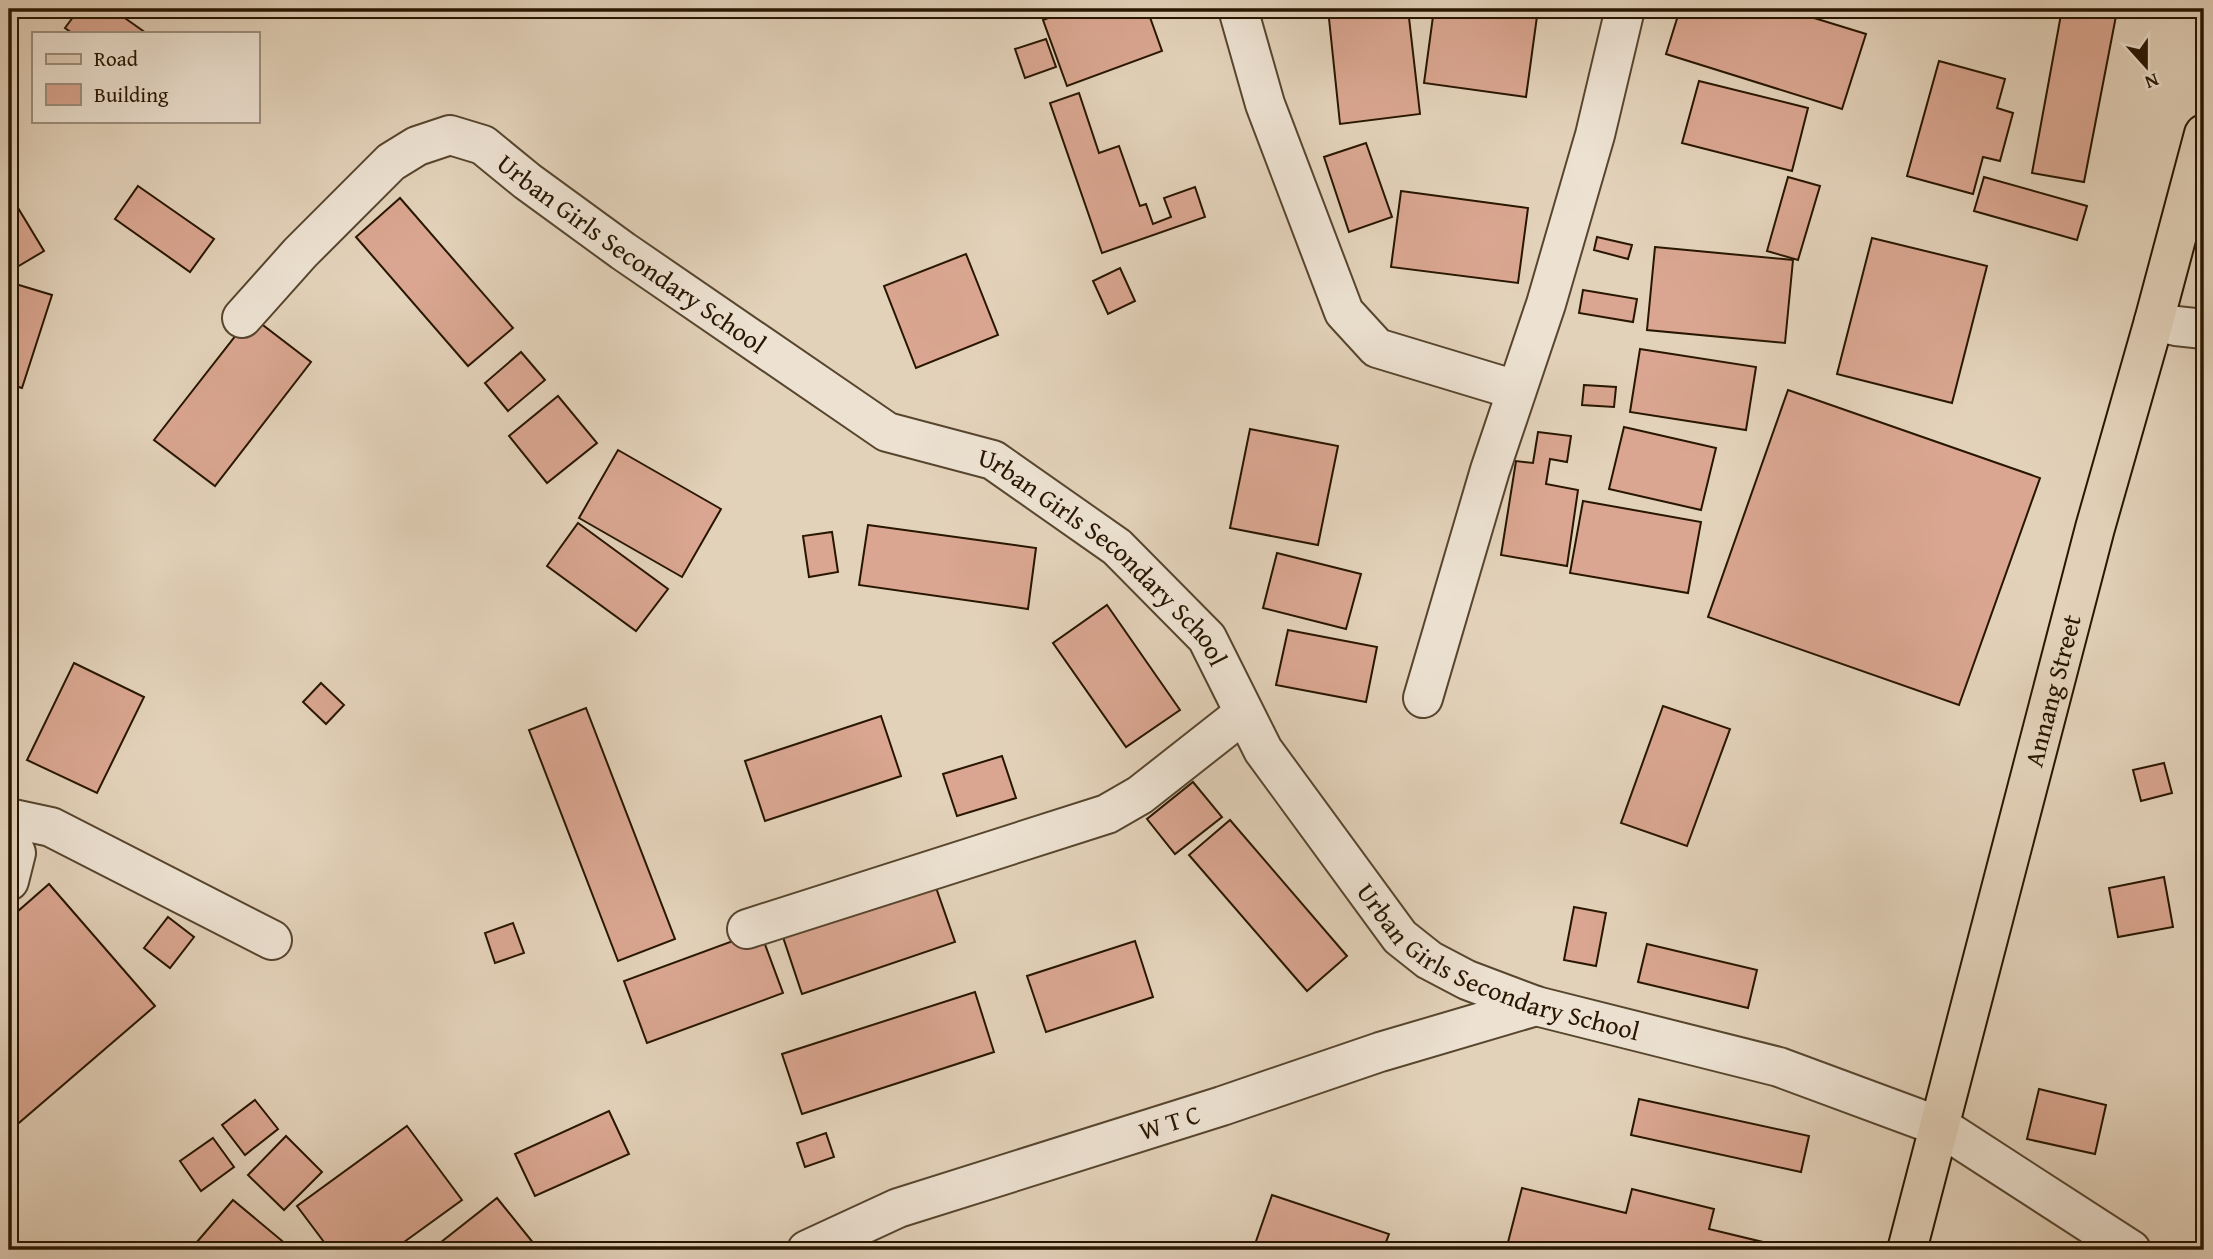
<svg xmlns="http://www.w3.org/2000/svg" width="2213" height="1259" font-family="'Gentium Book Plus',serif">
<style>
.building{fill:#daa691;stroke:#281600;stroke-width:2}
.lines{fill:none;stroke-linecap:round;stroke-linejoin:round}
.minor-casing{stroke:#57452e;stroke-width:42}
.major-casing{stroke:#281600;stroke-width:42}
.minor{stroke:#ede2d2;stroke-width:38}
.major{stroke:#e3d2ba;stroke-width:38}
.labels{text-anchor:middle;stroke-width:5;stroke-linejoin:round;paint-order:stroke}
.street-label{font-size:26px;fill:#281600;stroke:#ede2d2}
</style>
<rect width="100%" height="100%" fill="#e3d2ba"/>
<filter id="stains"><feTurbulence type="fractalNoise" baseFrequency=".00286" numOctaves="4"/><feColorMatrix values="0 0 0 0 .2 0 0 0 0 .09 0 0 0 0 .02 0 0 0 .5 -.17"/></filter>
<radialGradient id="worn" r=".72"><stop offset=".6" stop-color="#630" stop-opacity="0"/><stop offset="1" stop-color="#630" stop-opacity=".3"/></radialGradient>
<g class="building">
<polygon points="79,9 112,9 146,33 72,33 65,28"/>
<polygon points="979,9 1008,9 982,18"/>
<polygon points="1072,9 1147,9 1162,51 1067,86 1043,20"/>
<polygon points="1328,9 1408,9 1420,114 1340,124"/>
<polygon points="1434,9 1538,9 1526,97 1424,83"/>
<polygon points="1680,9 1785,9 1866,34 1842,109 1666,54"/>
<polygon points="2062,9 2078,9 2116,16 2084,182 2032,173"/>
<polygon points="1046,39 1056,67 1025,78 1015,49"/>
<polygon points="1939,61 2005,79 1997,108 2013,113 2000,161 1983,157 1973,194 1907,176"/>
<polygon points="1699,81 1808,108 1792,171 1682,143"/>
<polygon points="1079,93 1099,153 1119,146 1140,206 1146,204 1153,224 1171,217 1164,198 1195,187 1205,217 1102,253 1050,103"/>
<polygon points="1366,143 1392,217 1349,232 1324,157"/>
<polygon points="1788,177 1820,186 1798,260 1767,251"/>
<polygon points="1984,177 2087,206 2077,240 1974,211"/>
<polygon points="138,186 214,239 190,272 115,219"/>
<polygon points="1401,191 1528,208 1518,283 1391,267"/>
<polygon points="9,193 44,251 12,270 9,265"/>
<polygon points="400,198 513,328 468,366 356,237"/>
<polygon points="1597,237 1632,245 1628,259 1594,250"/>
<polygon points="1872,238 1987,266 1952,403 1837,374"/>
<polygon points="1655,247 1793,260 1785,343 1647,330"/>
<polygon points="966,254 998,335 916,368 884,286"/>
<polygon points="1120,268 1135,301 1108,314 1093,281"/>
<polygon points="9,282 52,295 22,388 9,384"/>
<polygon points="1583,290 1637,299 1633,322 1579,313"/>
<polygon points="251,316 311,362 215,486 154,440"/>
<polygon points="1640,349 1756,367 1746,430 1630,412"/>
<polygon points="521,352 545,380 508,411 485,383"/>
<polygon points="1584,385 1616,387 1614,407 1582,405"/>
<polygon points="1788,390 2040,478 1959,705 1708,617"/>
<polygon points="558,396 597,443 547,483 509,436"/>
<polygon points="1624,427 1716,448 1701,510 1609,489"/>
<polygon points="1250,429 1338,446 1318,545 1230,528"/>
<polygon points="1538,432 1571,436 1567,462 1550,459 1546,484 1578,490 1567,566 1501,555 1516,461 1533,463"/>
<polygon points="618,450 721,509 682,577 579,518"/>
<polygon points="1583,501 1701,522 1688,593 1570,573"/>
<polygon points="578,523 668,589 636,631 547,566"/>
<polygon points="868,525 1036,548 1028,609 859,585"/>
<polygon points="832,532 838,572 809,577 803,536"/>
<polygon points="1277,553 1361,574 1346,629 1263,608"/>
<polygon points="1107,605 1180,710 1126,747 1053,643"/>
<polygon points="1288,630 1377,647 1366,702 1276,685"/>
<polygon points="74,663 144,697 97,793 27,760"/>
<polygon points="321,683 344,705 326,724 303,702"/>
<polygon points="1663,706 1730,729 1687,846 1621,823"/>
<polygon points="586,708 675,939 618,961 529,730"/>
<polygon points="881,716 901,776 765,821 745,761"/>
<polygon points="1002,756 1016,798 957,816 943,774"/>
<polygon points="2164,763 2172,793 2141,801 2133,770"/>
<polygon points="1193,782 1222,817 1175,854 1147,819"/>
<polygon points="1230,820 1347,956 1307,991 1189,855"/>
<polygon points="2164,877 2173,927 2118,937 2109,888"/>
<polygon points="933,879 955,942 802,994 781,931"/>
<polygon points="49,884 155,1006 13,1128 9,1123 9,919"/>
<polygon points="1574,907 1606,913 1596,966 1564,960"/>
<polygon points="168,917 194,937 170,968 144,948"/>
<polygon points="513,923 524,953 495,963 485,933"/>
<polygon points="760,931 783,993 647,1043 624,981"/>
<polygon points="1135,941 1153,997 1046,1032 1027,976"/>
<polygon points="1647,944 1757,970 1748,1008 1638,982"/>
<polygon points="975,992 994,1052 802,1114 782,1054"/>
<polygon points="2039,1089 2106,1105 2095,1154 2027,1139"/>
<polygon points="1639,1099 1809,1136 1801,1172 1631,1135"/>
<polygon points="255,1100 278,1129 245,1155 222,1125"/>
<polygon points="609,1111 629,1154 535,1196 515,1154"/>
<polygon points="407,1126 462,1200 393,1250 330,1250 297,1206"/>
<polygon points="826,1133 834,1157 805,1167 797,1143"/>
<polygon points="286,1136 322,1172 284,1210 248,1175"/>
<polygon points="213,1138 234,1167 201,1191 180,1161"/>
<polygon points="1522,1188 1626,1213 1632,1189 1714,1209 1709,1229 1796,1250 1506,1250"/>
<polygon points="1272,1195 1389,1234 1383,1250 1253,1250"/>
<polygon points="497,1198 539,1250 431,1250"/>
<polygon points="233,1200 287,1245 282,1250 190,1250"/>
<polygon points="1113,1245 1114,1250 1012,1250"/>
</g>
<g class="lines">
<defs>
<g id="minor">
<polyline points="1238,9 1265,104 1344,312 1377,348 1516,390"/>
<path id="s1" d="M 242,318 L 300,253 L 391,162 L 417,146 L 450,135 L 483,145 L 527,181 L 623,251 L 887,432 L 993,460 L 1117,547 L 1207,638 L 1263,750 L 1400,937 L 1429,960 L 1467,980 L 1536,1006 L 1779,1067 L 1941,1127 L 2131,1250"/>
<polyline points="2154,321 2176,326 2204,329"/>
<polyline points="1423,698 1490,470 1546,304 1595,135 1625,9"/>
<polyline points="9,818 51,827 272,940"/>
<polyline points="9,837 16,853 9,881"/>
<polyline points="747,929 1107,814 1140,795 1243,714"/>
<path id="s2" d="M 807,1250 L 898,1208 L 1222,1106 L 1380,1052 L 1536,1006"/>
</g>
<g id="major">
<path id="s3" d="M 1907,1250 L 2095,528 L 2154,321 L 2204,134"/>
</g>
</defs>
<use href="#minor" class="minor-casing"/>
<use href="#major" class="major-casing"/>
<use href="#minor" class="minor"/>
<use href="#major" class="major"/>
</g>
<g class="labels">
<g class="street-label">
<text dy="9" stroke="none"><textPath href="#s1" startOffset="500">Urban Girls Secondary School</textPath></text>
<text dy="9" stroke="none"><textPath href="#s1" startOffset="1068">Urban Girls Secondary School</textPath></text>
<text dy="9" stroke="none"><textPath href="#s3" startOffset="578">Annang Street</textPath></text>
<text dy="9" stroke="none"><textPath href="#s1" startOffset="1656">Urban Girls Secondary School</textPath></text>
<text dy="9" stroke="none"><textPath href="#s2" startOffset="385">W T C</textPath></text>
</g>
</g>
<rect width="2213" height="1259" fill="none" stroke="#e3d2ba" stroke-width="35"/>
<rect x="10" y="10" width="2192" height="1238" fill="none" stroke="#281600" stroke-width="3.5"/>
<rect x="18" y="18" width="2178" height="1224" fill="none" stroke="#281600" stroke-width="2"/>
<rect x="32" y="32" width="228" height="91" fill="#ede2d2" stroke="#9e907e" stroke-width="2"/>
<rect x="46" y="54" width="35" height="10" fill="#e3d2ba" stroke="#9e907e" stroke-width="2"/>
<text x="94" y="66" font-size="21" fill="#281600">Road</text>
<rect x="46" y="84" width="35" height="21" fill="#daa691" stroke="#9e907e" stroke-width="2"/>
<text x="94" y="102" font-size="21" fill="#281600">Building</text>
<g transform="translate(2146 66) rotate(159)" stroke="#ede2d2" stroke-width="5" paint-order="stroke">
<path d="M0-5L12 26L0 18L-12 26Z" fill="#281600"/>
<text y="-10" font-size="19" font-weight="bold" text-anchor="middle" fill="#281600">N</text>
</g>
<rect width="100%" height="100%" filter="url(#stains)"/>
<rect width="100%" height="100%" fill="url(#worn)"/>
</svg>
